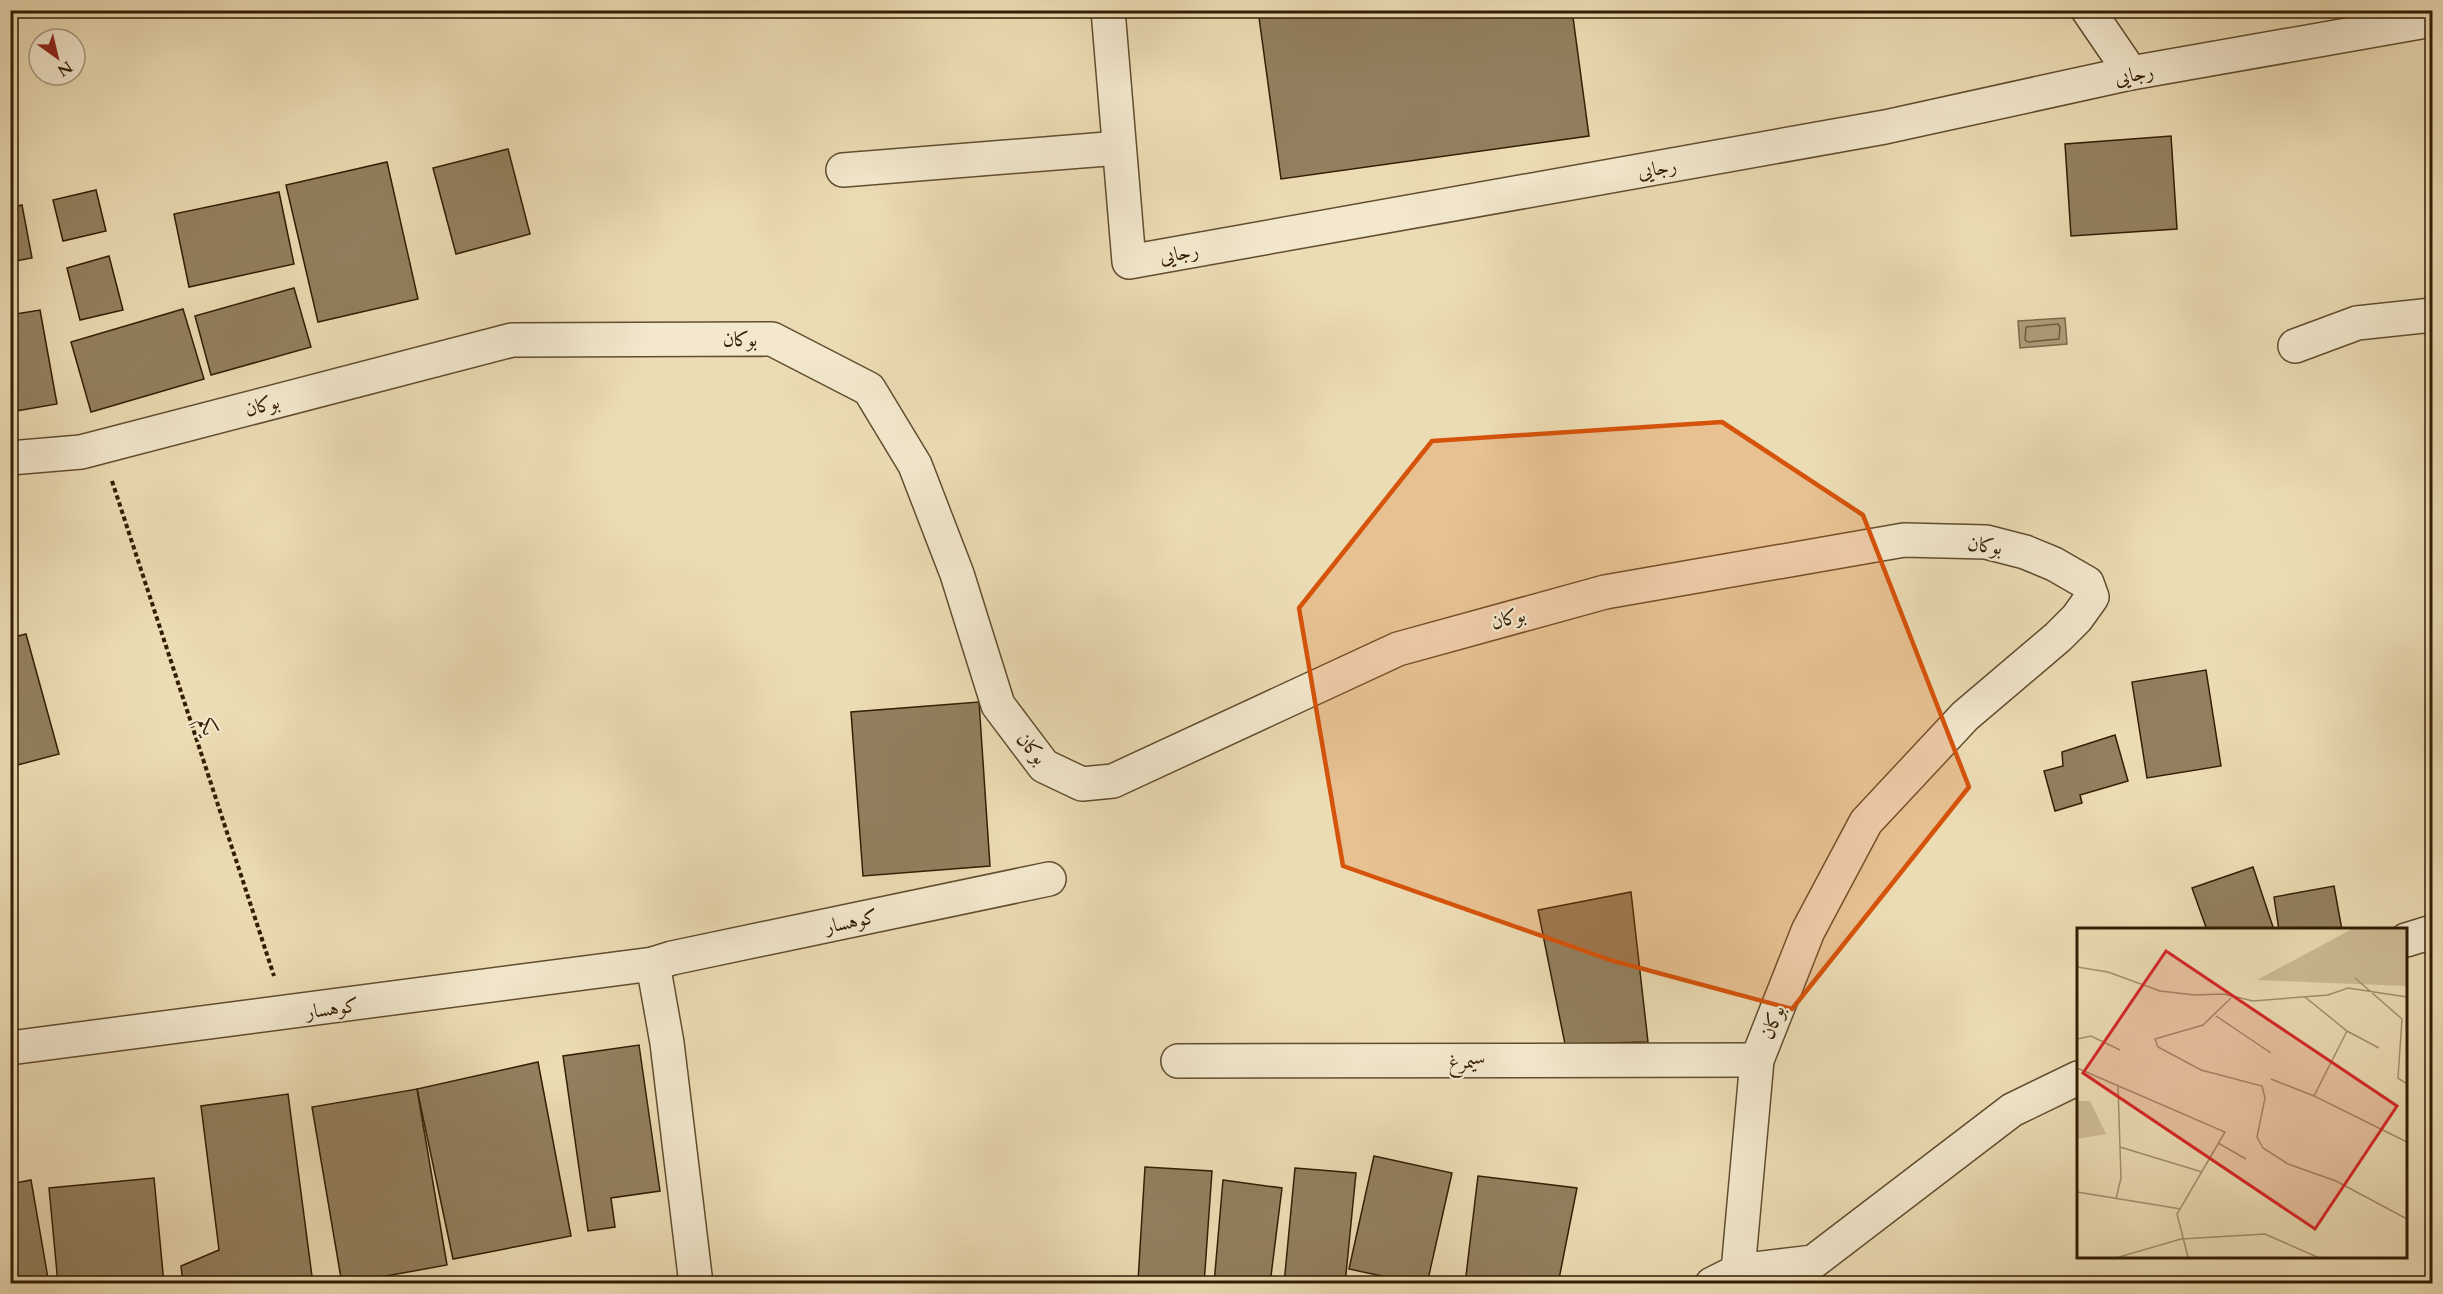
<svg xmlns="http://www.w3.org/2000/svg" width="2443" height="1294" font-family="Cardo,Amiri,serif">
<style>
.water{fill:#ad9b78;stroke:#7c6949;stroke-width:1.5}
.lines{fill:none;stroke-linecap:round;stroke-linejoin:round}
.shore{stroke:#705c3e;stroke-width:1.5}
.building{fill:#93805f;stroke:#331d03;stroke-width:1.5}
.minor-casing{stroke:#614d2f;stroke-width:36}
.path{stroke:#331d03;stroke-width:4;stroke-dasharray:4.5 3;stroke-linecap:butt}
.minor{stroke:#f3e8ce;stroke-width:33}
.marked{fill:#d6530b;fill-opacity:0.2;stroke:#d6530b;stroke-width:4.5;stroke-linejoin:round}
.labels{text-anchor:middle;stroke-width:4.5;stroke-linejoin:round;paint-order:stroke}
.street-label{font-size:20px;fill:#331d03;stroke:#f3e8ce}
.inset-road{fill:none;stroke:#a2906d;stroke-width:1.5}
.view{fill:#d62828;fill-opacity:0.15;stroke:#d62828;stroke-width:3}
.inset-edge{fill:none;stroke:#331d03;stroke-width:3}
</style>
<rect width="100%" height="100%" fill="#ecdcb4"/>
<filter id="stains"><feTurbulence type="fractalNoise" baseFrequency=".00333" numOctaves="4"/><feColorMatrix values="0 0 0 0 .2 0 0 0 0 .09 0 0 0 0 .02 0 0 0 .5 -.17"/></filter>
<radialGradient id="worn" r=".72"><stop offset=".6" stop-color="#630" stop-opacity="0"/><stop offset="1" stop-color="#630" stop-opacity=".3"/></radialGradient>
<polygon class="water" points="2065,318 2067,344 2020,348 2018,321"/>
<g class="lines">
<polygon class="shore" points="2058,324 2060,327 2059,339 2028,342 2025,340 2026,327"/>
</g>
<g class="building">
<polygon points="1258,10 1572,10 1589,136 1281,179"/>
<polygon points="2171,136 2177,229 2071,236 2065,144"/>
<polygon points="508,149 530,234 456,254 433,168"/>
<polygon points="387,162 418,299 318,322 286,185"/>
<polygon points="96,190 106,231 63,241 53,200"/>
<polygon points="279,192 294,264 189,287 174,214"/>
<polygon points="22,205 32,258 10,262 10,208"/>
<polygon points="109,256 123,310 80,320 67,268"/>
<polygon points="294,288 311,347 211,375 195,316"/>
<polygon points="183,309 204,379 91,412 71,342"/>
<polygon points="40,310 57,404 10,412 10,315"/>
<polygon points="26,634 59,754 10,767 10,638"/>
<polygon points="2206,670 2221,766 2147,778 2132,682"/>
<polygon points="979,702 990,866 863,876 851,712"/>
<polygon points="2115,735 2128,781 2080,795 2082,803 2055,811 2044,771 2063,766 2062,752"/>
<polygon points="2253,867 2274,930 2207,930 2192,888"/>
<polygon points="2334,886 2342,930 2279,930 2274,897"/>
<polygon points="1631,892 1648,1042 1565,1044 1538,910"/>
<polygon points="639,1045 660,1191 611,1198 615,1227 588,1231 563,1056"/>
<polygon points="538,1062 571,1236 453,1259 417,1089"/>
<polygon points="417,1089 447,1265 342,1284 312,1107"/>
<polygon points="288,1094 313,1284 281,1284 280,1280 256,1284 183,1284 181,1266 219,1250 201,1106"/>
<polygon points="1374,1156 1452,1173 1427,1284 1395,1284 1396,1279 1349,1269"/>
<polygon points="1145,1167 1212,1171 1204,1284 1138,1281"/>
<polygon points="1295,1168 1356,1173 1345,1284 1284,1284"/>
<polygon points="1478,1176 1577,1188 1558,1284 1465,1284"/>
<polygon points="154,1178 164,1284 58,1284 49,1188"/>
<polygon points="31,1180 49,1284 10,1284 10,1184"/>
<polygon points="1223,1180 1282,1188 1270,1284 1214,1284"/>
</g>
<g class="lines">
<defs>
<g id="minor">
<polyline points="1108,10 1129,262 1885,127 2131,73 2432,20"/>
<polyline points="2088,10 2131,73"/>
<polyline points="843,170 1119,148"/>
<polyline points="2295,346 2357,323 2432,315"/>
<polyline points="10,458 81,452 512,340 772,339 869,389 915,465 957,574 998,705 1044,766 1082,784 1113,781 1398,649 1605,592 1904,540 1986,542 2025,552 2054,564 2087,583 2092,597 2077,618 2058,637 1965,716 1866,822 1808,931 1757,1060 1738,1271"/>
<polyline points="2406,940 2432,932"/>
<polyline points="653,964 672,958 1049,879"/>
<polyline points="10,1048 653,964 667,1043 696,1284"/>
<polyline points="1178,1061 1757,1060"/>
<polyline points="1712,1284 1738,1271 1813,1262 2012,1110 2078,1078"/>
</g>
</defs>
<use href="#minor" class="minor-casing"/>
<polyline class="path" points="112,481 274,976"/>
<use href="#minor" class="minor"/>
</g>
<path class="marked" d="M 1722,422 L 1863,515 L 1969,787 L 1792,1009 L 1610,960 L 1343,866 L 1299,608 L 1432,441 Z"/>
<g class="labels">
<g class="street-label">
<text transform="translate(2134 74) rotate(-11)" y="7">رجایی</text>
<text transform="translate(1657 168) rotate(-10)" y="7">رجایی</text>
<text transform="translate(1179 253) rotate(-10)" y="7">رجایی</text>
<text x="740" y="346">بوکان</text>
<text transform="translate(262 405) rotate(-15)" y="7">بوکان</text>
<text transform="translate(1985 545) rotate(8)" y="7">بوکان</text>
<text transform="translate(1508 618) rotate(-15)" y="7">بوکان</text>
<text transform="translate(208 726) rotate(72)" y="7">یکم</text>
<text transform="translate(1032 748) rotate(50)" y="7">بوکان</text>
<text transform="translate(851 921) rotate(-12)" y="7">کوهسار</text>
<text transform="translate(332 1008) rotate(-8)" y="7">کوهسار</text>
<text transform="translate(1772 1022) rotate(-68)" y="7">بوکان</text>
<text x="1467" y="1068">سیمرغ</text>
</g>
</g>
<g transform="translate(2077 928)">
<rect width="330" height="330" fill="#ecdcb4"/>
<path d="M 275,1 L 330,1 L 330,58 L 180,52 ZM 0,173 L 13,173 L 29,206 L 0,211 Z" fill="#cdbc96"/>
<path class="inset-road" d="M 0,39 L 31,44 L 83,63 L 118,67 L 147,66 L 176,73 L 251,67 L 271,60 L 330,69M 278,50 L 325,91 L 321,150 L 330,156M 228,69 L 270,103 L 302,120M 154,70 L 126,97 L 78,111 L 81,119 L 124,142 L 185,158 L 188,170 L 180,209 L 186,220 L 211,236 L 259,253 L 330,291M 139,88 L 194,125M 270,103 L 237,168 L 330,214M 0,111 L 14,108 L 43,122M 0,140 L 148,204 L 100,286 L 111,329M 194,151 L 237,168M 141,215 L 169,231M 43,219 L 125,244M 0,264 L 104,281M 39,271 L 44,250 L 41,158M 42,329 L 104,311 L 188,306 L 240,329"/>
<path class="view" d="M 89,23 L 320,178 L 238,301 L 6,145 Z"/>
<rect width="330" height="330" class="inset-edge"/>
</g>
<rect width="2443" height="1294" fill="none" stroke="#ecdcb4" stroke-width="36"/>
<rect x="12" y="12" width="2419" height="1270" fill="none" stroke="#331d03" stroke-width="3"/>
<rect x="18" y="18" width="2407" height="1258" fill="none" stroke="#331d03" stroke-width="1.5"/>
<g transform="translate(57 57) rotate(146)"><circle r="28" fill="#f3e8ce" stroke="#a6977d" stroke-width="1.5"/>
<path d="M0-4.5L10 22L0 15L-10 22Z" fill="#8f2418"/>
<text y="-9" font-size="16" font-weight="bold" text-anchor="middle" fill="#331d03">N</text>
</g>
<rect width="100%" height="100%" filter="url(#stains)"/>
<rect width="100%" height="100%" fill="url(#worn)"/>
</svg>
